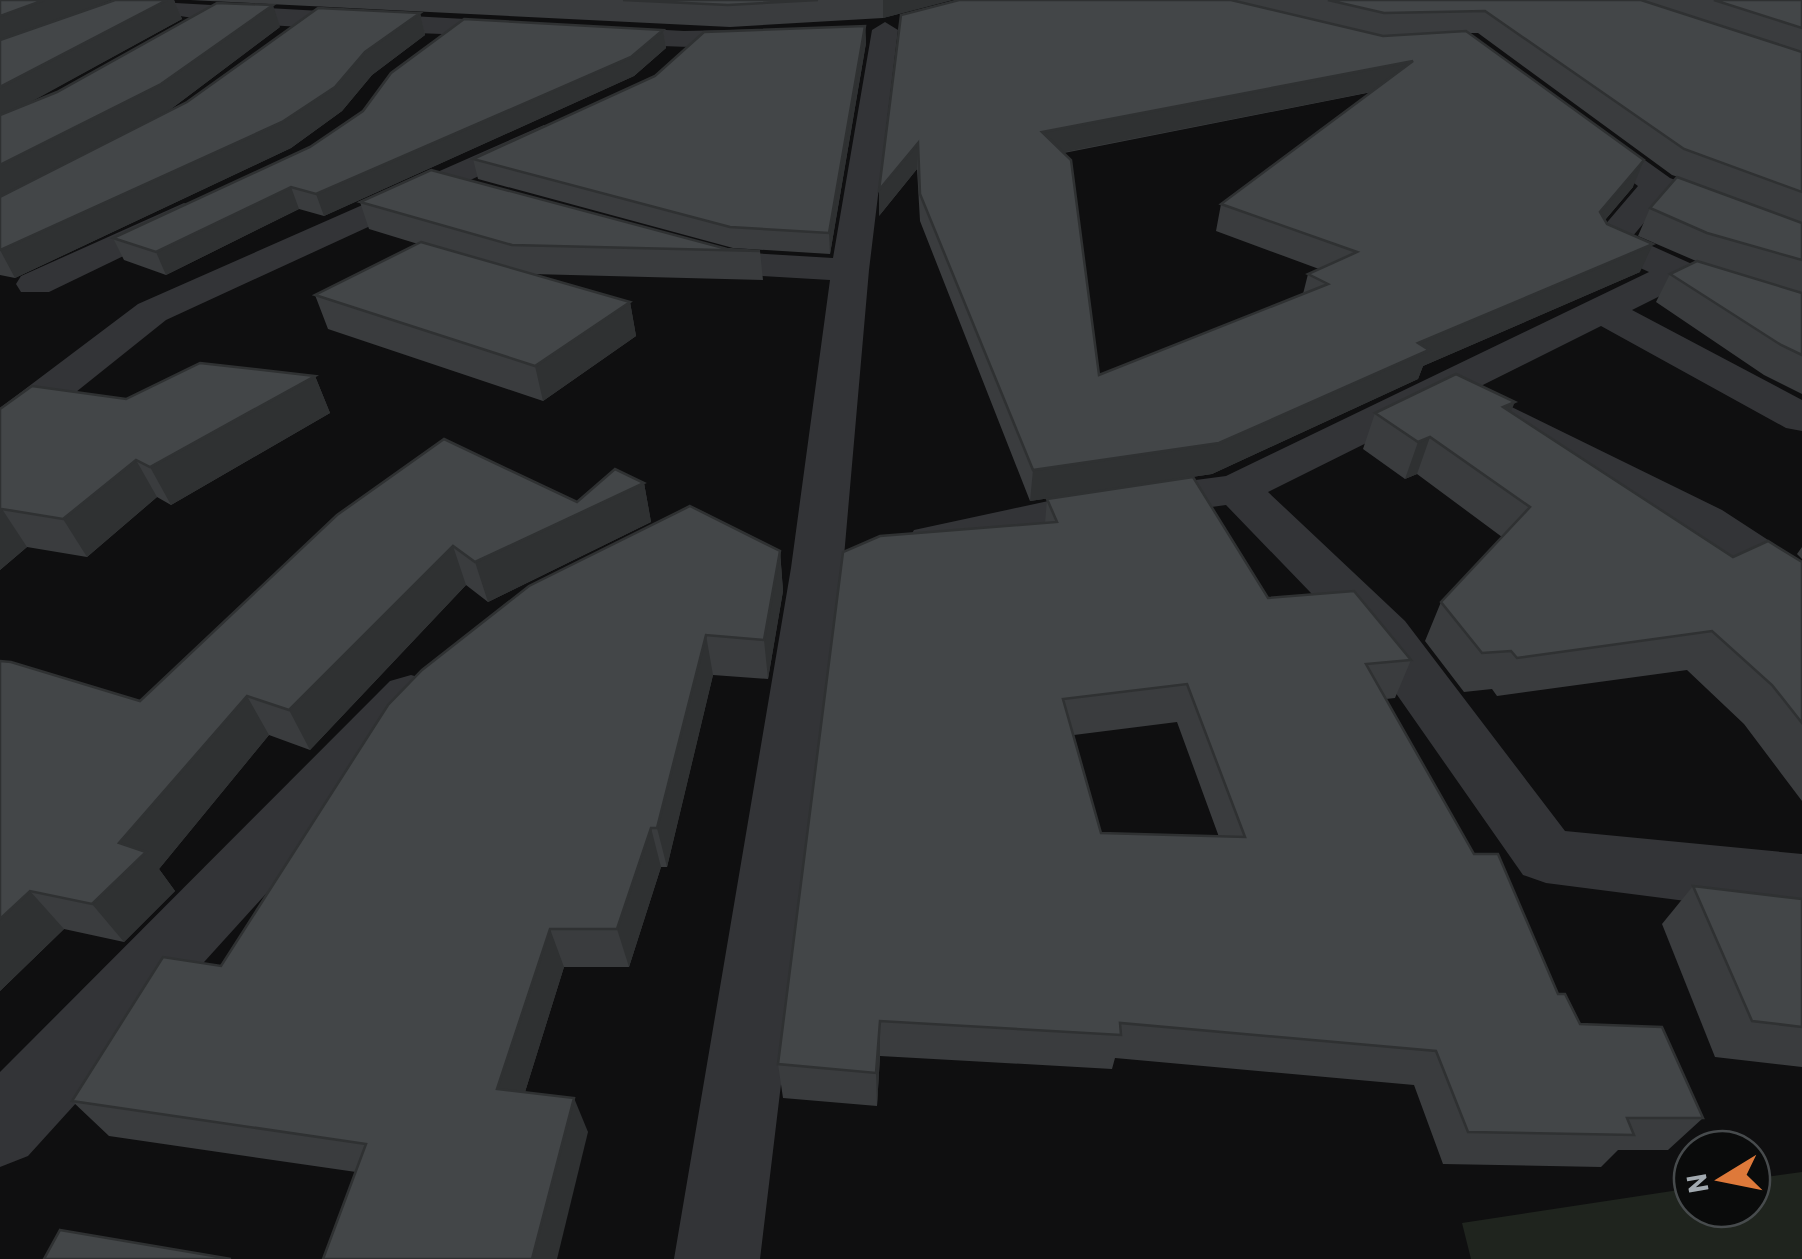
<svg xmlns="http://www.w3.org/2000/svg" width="1802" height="1259" font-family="Barlow,sans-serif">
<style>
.green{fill:#1f241e}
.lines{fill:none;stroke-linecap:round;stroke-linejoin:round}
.minor{fill:#333437;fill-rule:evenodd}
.wall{fill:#3a3c3e;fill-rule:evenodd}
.shaded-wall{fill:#2f3132}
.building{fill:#434648;stroke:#2f3132;stroke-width:2.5;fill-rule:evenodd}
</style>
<rect width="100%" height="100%" fill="#0f0f10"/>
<polygon class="green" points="1802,1172 1802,1259 1471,1259 1462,1223 1692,1188 1692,1209 1752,1209 1752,1179"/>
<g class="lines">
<g class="minor">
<path d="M 122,0 L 684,31 L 773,29 L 786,37 C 769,59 526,38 484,36 C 433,33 144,26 122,0 Z"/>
<polygon points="885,22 898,30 869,270 843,568 760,1259 674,1259 791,568 830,280 731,274 676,259 671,251 676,243 689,240 733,252 833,258 872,30"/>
<polygon points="1579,119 1590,121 1670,178 1802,228 1802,252 1664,199 1632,237 1692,264 1698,272 1692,280 1632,310 1802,400 1802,431 1786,428 1601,326 1268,492 1405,621 1565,831 1802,854 1802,910 1717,905 1546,883 1523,875 1365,649 1226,505 1067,527 932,558 914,554 907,542 914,530 1067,497 1226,476 1649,272 1597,248 1592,240 1638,186 1568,135 1563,128 1568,121"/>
<polygon points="544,125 560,134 555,141 166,320 16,440 0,444 0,408 138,304"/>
<polygon points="184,203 196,207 202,214 196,221 49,292 21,292 16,284 21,276"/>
<polygon points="1489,396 1722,510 1802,562 1802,605 1783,600 1686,532 1473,418 1467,409 1473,400"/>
<polygon points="411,675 432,681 440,696 432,711 28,1156 0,1167 0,1072 390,681"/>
</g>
</g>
<g class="wall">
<polygon points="0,0 77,13 115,0 174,0 182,19 28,103 280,27 171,109 101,146 420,13 425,35 372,75 342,111 291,148 15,278 0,275"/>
<polygon points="190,0 952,0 883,18 730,27"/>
<path d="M 959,0 L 1802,0 L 1802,394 L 1764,375 L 1656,302 L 1670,274 L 1696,261 L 1638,236 L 1650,208 L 1684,179 L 1672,175 L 1478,33 L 1469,33 L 1633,187 L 1605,220 L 1640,272 L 1423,366 L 1418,379 L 1212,474 L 1030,501 L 920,221 L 917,169 L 879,216 ZM 1372,92 L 1221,204 L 1216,231 L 1319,269 L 1308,274 L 1303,294 L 1099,375 L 1064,153 Z"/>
<polygon points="865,26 866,43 830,254 733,248 478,179 473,159"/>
<polygon points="663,30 666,48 634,76 324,216 299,209 166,275 124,260 113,238"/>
<polygon points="360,202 727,249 760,251 763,280 532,274 630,302 636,336 543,401 328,329 315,295 418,244 369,229"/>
<polygon points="315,376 330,413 171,505 157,497 87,557 27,547 0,570 0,409 126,399"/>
<polygon points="1510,412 1733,557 1802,562 1802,801 1744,724 1687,670 1497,696 1492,689 1464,692 1425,641 1441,602 1502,537 1417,474 1405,479 1363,449 1375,413"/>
<polygon points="644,483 651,522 488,602 466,585 310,750 269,735 159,869 175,891 124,942 64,929 0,991 0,661 140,701 337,515 577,502"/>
<path d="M 1047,499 L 1268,598 L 1411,660 L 1395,698 L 1386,699 L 1474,854 L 1558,994 L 1580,1024 L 1703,1118 L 1668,1150 L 1618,1150 L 1601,1167 L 1443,1164 L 1414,1085 L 1115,1058 L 1112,1069 L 880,1056 L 877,1106 L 783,1098 L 778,1064 L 1045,523 ZM 1177,722 L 1219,837 L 1101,833 L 1074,735 Z"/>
<polygon points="1802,547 1802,559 1797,554"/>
<polygon points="780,551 783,591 768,679 713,675 667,867 661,867 629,967 564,967 525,1092 588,1132 356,1172 109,1136 72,1101 221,966"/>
<polygon points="1693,886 1802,899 1802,1067 1715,1057 1662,924"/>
</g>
<g class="shaded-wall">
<polygon points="44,0 112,0 0,43 0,16"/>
<polygon points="167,0 174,0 182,19 0,119 0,87"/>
<polygon points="883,0 952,0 883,18"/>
<polygon points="273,5 280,27 171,109 0,199 0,165"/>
<polygon points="420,13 425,35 372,75 342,111 291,148 15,278 0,250 365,52"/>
<polygon points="865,26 866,43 830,254 829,233"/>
<polygon points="663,30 666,48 634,76 324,216 316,194"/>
<polygon points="1413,61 1406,85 1040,157 1042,132"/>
<polygon points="918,143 917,169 879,216 879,190"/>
<polygon points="1644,160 1633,187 1588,240 1600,212"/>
<polygon points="291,187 299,209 166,275 156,252"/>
<polygon points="1653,244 1640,272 1423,366 1418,379 1212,474 1030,501 1033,470 1418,343"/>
<polygon points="630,302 636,336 543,401 535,366"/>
<polygon points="315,376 330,413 171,505 150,467"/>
<polygon points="1515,402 1499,439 1503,407"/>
<polygon points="1430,437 1417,474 1405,479 1418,442"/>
<polygon points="136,460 157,497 87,557 63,519"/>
<polygon points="644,483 651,522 488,602 475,562"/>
<polygon points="2,509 27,547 0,570 0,511"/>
<polygon points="453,546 466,585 310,750 289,710"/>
<polygon points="780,551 783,591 768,679 764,640"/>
<polygon points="706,635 713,675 667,867 657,828"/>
<polygon points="247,696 269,735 159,869 175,891 124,942 92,904 119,843"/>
<polygon points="651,828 661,867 629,967 617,929"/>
<polygon points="30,891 64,929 0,991 0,919"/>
<polygon points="550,929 564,967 515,1124 497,1089"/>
<polygon points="880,1021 880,1056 877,1106 876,1073"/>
<polygon points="574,1098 588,1132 557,1259 532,1259"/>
</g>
<g class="building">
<polygon points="0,0 44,0 0,16"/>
<polygon points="115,0 167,0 0,87 0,40"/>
<polygon points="623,0 818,0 728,5"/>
<path d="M 959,0 L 1231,0 L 1383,36 L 1466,31 L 1644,160 L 1600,212 L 1607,224 L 1653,244 L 1418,343 L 1429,350 L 1219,443 L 1033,470 L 920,194 L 918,143 L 879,190 L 901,15 ZM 1413,61 L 1221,204 L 1357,252 L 1308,274 L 1328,284 L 1099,375 L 1071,160 L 1042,132 Z"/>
<polygon points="1328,0 1641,0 1802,52 1802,192 1684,149 1485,11 1384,13"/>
<polygon points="1714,0 1802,0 1802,28"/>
<polygon points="217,3 273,5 161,84 0,165 0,115 57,92"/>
<polygon points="318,8 420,13 365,52 335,87 282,122 0,250 0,197 187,102"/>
<polygon points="464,19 663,30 631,57 316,194 291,187 156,252 113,238 310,147 363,111 391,73"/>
<polygon points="865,26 829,233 730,227 473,159 655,76 704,32"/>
<polygon points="431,170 727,249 760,251 512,245 360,202"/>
<polygon points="1677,177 1802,223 1802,260 1707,233 1650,208"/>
<polygon points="421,242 630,302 535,366 315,295"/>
<polygon points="1697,261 1802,293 1802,355 1781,345 1670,274"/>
<polygon points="200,363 315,376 150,467 136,460 63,519 2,509 0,511 0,409 32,386 126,399"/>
<polygon points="1456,374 1515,402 1503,407 1733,557 1768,541 1802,562 1802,723 1772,685 1712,631 1517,658 1511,651 1482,653 1441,602 1530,507 1430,437 1418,442 1375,413"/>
<polygon points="444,439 577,502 615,469 644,483 475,562 453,546 289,710 247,696 119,843 146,852 92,904 30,891 0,919 0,661 11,662 140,701 337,515"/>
<path d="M 1193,477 L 1268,598 L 1354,591 L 1411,660 L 1366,664 L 1474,854 L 1498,854 L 1558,994 L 1565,994 L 1580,1024 L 1662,1027 L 1703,1118 L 1627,1118 L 1634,1135 L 1468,1132 L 1436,1051 L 1120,1023 L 1121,1035 L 880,1021 L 876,1073 L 778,1064 L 843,552 L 880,536 L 1057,522 L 1047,499 ZM 1187,684 L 1245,837 L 1101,833 L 1063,699 Z"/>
<polygon points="690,506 780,551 764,640 706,635 657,828 651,828 617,929 550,929 497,1089 574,1098 532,1259 323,1259 366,1144 72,1101 163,957 221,966 388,705 422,670 529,586"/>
<polygon points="1693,886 1802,899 1802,1027 1752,1021"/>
<polygon points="60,1230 231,1259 44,1259"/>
</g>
<g transform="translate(1722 1179) rotate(260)"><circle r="48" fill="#0a0b0b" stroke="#474b4d" stroke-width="2.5"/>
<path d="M0-8L18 38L0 25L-18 38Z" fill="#de793a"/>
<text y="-15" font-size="28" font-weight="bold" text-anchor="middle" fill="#a2aab0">N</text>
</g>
</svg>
